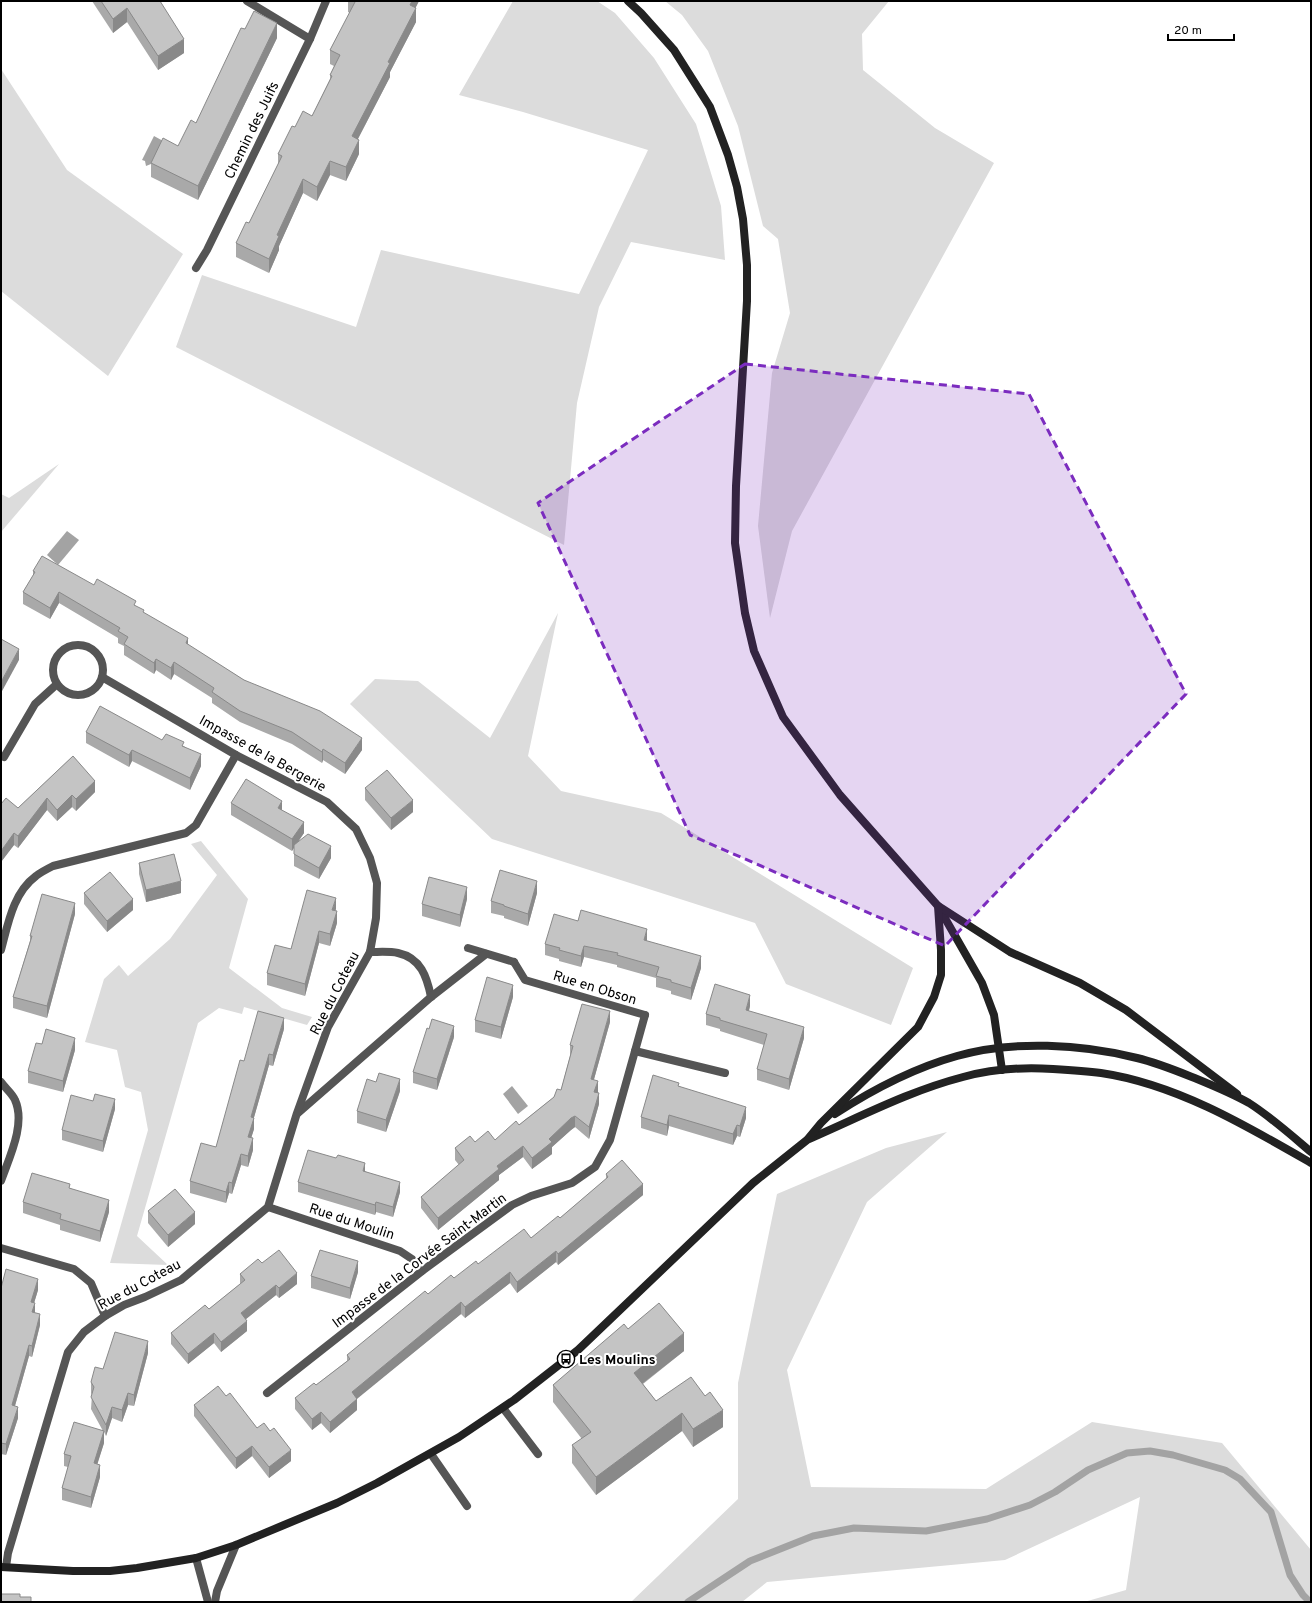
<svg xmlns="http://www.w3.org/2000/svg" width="1312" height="1603" font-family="Overpass,sans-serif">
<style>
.green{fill:#dcdcdc}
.water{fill:#a3a3a3}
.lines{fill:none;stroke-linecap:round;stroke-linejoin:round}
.stream{stroke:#a3a3a3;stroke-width:7}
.lane{stroke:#555;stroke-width:8}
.street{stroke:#555;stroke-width:8}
.secondary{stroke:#222;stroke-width:8}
.wall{fill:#a9a9a9}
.shaded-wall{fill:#898989}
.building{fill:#c4c4c4;stroke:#898989}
.marked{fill:#7b2cbf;fill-opacity:0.2;stroke:#7b2cbf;stroke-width:3;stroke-dasharray:8 5;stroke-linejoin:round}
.labels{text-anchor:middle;stroke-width:4;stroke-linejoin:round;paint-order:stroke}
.street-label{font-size:14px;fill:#000;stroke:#fff}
.poi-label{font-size:14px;font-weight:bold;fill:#000;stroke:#fff;text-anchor:start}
</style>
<rect width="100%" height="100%" fill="#fff"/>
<g class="green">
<polygon points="513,1 597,1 615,13 654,58 696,124 721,206 725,260 631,242 599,307 577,403 564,545 176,347 202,275 356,327 381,250 579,294 648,150 523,112 459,95"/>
<polygon points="665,1 889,1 862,34 863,70 935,128 994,163 792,531 770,618 758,526 772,373 790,313 778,239 763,226 738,126 708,51 682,15"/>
<polygon points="1,69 67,170 183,254 108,376 1,291"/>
<polygon points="59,464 1,532 1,494 9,498"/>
<polygon points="558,613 528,756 561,791 661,813 913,968 891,1025 786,984 755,923 492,839 350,704 375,679 418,681 490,738"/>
<polygon points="201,841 248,899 229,968 282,1008 312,1017 307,1025 244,1007 242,1014 219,1008 198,1023 137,1236 168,1265 110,1263 148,1130 141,1092 125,1087 117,1050 85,1042 104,979 119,965 128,976 170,939 217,875 191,844"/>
<polygon points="947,1132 867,1202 787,1370 811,1487 986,1489 1092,1422 1222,1443 1311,1550 1311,1602 1084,1602 1126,1590 1140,1497 1005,1560 767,1582 742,1602 631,1602 738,1499 738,1383 777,1194 886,1148"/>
</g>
<g class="water">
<polygon points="154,136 165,142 151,164 146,166 145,161 142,160"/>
<polygon points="67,531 79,540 58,565 47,555"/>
<polygon points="512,1086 528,1106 518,1114 503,1094"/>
</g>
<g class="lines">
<polyline class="stream" points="688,1602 750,1561 813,1536 854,1528 926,1531 987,1519 1030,1505 1055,1492 1088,1470 1127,1453 1150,1451 1173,1455 1225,1470 1240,1479 1271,1512 1290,1575 1303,1595 1310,1602"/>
<g class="lane">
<polyline points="514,962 525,980 645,1015"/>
<polyline points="503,1408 538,1454"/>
<polyline points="431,1454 467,1506"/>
<polyline points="196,1558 208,1602"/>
<polyline points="215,1602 217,1591 236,1545"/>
</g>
<g class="street">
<polyline points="247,1 310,39"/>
<polyline points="196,268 207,250 310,39 326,1"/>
<circle cx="78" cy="670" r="25"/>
<polyline points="4,757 35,704 57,684"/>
<polyline points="468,948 514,962"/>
<path d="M 1,950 C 8,924 13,893 36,876 C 41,872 47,869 53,866 L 186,833 L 196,825 L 236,755"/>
<path d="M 370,952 C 379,952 389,951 398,953 C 421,958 427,977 431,997"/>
<polyline points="645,1015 635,1051 725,1073"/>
<path d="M 1,1082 C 5,1088 12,1093 15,1100 C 26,1124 9,1158 1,1181"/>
<polyline points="298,1113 431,997 486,954"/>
<polyline points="268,1207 400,1251 412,1259 422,1271"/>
<polyline points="1,1248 74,1269 91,1283 105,1316"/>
<polyline points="267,1393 422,1271 512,1205 531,1196 572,1183 595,1167 610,1140 635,1051"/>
<polyline points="6,1567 8,1553 68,1352 84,1332 105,1316 124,1305 145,1297 181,1280 268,1207 297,1113 328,1027 370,952 376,918 377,883 370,858 356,829 327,802 236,755 102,677"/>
</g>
<g class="secondary">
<polyline points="628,1 641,13 674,50 710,107 728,155 737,187 743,219 747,265 747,301 736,486 735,543 745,613 754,651 783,717 840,795 938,906 982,983 994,1015 1002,1070"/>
<polyline points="940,907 1010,952 1080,983 1126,1010 1237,1094"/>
<path d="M 835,1114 C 872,1090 914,1068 957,1056 C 1013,1040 1082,1044 1137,1058 C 1158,1063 1177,1071 1197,1079 C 1214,1086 1233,1094 1249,1103 C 1271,1117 1291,1135 1311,1152"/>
<path d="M 809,1139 C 860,1117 909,1091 963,1077 C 992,1069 1023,1067 1053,1069 C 1069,1070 1085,1071 1101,1073 C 1176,1084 1247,1126 1311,1163"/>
<polyline points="1,1567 73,1571 110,1571 137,1568 196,1558 236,1545 284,1525 337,1503 377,1483 459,1437 514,1400 578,1350 753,1183 807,1140 821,1123 918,1027 934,997 941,975 941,950 938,906"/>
</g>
</g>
<g class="wall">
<polygon points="92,1 160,1 184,53 158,70 127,22 113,33"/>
<polygon points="348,1 419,1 415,8 416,22 390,72 390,77 358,139 359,154 346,181 330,175 317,201 303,193 279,246 279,250 269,273 236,257 236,243 249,223 278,165 278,154 295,127 312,116 330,79 330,75 334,66 330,64 330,50 350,13 348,12"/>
<polygon points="245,29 277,38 198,200 151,177 151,163 178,146 196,123"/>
<polygon points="33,571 94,585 136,606 144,613 188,645 244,680 362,750 345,774 323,760 322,763 292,744 240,722 212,703 212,698 174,674 171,680 156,670 154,674 124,655 124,646 118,643 118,638 59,603 50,619 23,604 23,592 33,576"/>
<polygon points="86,732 162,740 184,746 201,766 190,790 132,761 129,767 86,743"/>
<polygon points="73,756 95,792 76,811 72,807 57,821 47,810 18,848 14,845 1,862 18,808"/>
<polygon points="365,788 413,812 391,830 365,800"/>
<polygon points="231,803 282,810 304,833 296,844 331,858 319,879 294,866 294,846 292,851 231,815"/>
<polygon points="139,863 181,893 146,902 139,874"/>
<polygon points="84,893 133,910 107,932 84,904"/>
<polygon points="537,893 528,926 504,918 504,916 491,913 491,901"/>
<polygon points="467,899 460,927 422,916 422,904"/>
<polygon points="336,909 335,911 337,923 330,946 319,943 305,996 267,985 267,973 291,949"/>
<polygon points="75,914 47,1018 13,1008 13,997 30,941 30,936"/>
<polygon points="647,941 701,968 691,1000 671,994 671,991 656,987 656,978 617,967 617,965 584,957 581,967 559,961 559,959 545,955 545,944"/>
<polygon points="513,997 501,1039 475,1032 475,1020"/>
<polygon points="750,1006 749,1011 804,1038 789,1090 757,1080 757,1069 764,1045 720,1031 720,1029 706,1025 706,1014"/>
<polygon points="610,1022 594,1079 598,1092 599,1104 589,1139 575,1127 571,1130 552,1147 552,1154 532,1169 523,1157 499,1175 499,1180 438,1230 421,1208 421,1197 459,1165 455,1160 455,1148 475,1142 495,1140 519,1125 554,1097 561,1090 570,1056 570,1045"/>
<polygon points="284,1029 273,1066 269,1065 254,1117 254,1129 251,1138 253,1150 248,1167 241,1165 232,1194 229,1193 226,1203 190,1193 190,1181 216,1147 244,1061"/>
<polygon points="454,1037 437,1090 413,1083 413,1072"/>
<polygon points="75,1050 63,1092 28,1083 28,1071"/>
<polygon points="679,1086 746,1118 740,1137 737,1136 733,1145 669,1126 667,1136 641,1128 641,1117"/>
<polygon points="400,1091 386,1132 357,1123 357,1111"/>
<polygon points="115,1109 103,1152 62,1140 62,1130"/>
<polygon points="365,1171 400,1192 393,1217 376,1212 375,1215 298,1192 298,1182"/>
<polygon points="606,1174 643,1195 558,1265 556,1262 517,1293 510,1283 465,1318 461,1314 357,1398 357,1410 330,1433 321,1423 312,1430 295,1409 295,1398 316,1385 347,1361 347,1355 428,1294 478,1264 531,1238 560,1218 606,1179"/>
<polygon points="70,1188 109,1212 100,1242 60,1230 60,1225 23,1213 23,1202"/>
<polygon points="148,1211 195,1224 168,1247 148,1223"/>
<polygon points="262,1263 297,1284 279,1298 276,1295 246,1319 247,1331 221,1352 214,1343 188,1364 171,1344 171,1333 209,1309 240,1284 240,1274"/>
<polygon points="358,1272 350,1299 311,1288 311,1276"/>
<polygon points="1,1288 38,1290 34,1303 35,1313 40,1325 32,1357 29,1356 15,1406 18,1418 6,1455 1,1454"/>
<polygon points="628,1329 684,1351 643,1384 656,1401 723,1427 693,1447 682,1431 596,1495 572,1463 572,1445 582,1439 553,1402 553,1385"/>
<polygon points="148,1353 134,1406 128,1405 122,1422 112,1418 106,1436 104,1432 104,1443 97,1464 100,1477 91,1508 62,1500 62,1488 68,1467 64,1466 64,1454 103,1431 91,1409 92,1395 91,1393 91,1382 103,1369"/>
<polygon points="226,1396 257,1428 291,1461 269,1478 252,1456 236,1469 194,1416 194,1405"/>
</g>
<g class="shaded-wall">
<polygon points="412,1 419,1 410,19 410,5"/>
<polygon points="127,8 127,22 113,33 113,19"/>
<polygon points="416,8 416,22 390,72 390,77 352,150 352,136 388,62"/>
<polygon points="277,23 277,38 198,200 198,186"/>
<polygon points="184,39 184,53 158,70 158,56"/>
<polygon points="359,140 359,154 346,181 346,167"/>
<polygon points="330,161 330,175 317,201 317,187"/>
<polygon points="303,179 303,193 279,246 279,250 269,273 269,259 277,235"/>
<polygon points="59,592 59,603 50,619 50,608"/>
<polygon points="188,638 188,650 186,643"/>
<polygon points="19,649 19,660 1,693 1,682"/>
<polygon points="156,659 156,670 154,674 154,663"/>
<polygon points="174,662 174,674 171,680 171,668"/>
<polygon points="362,738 362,750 345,774 345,763"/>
<polygon points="323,749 323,760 322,763 322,752"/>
<polygon points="132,750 132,761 129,767 129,755"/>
<polygon points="201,754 201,766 190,790 190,778"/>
<polygon points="95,781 95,792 76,811 76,799"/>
<polygon points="72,795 72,807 57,821 57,810"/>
<polygon points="47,798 47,810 18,848 18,836"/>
<polygon points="413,800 413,812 391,830 391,818"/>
<polygon points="282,801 282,812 278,808"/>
<polygon points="304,822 304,833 292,851 292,839"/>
<polygon points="14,833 14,845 1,862 1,851"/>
<polygon points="331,846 331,858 319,879 319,868"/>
<polygon points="181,881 181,893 146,902 146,890"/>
<polygon points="537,881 537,893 528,926 528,914"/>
<polygon points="467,887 467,899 460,927 460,915"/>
<polygon points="336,898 336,909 332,921 332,910"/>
<polygon points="133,899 133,910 107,932 107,921"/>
<polygon points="75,903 75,914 47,1018 47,1006"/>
<polygon points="337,911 337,923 330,946 330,934"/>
<polygon points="647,929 647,941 644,952 644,940"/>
<polygon points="319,931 319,943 305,996 305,984"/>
<polygon points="584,946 584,957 581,967 581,956"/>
<polygon points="701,956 701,968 691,1000 691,988"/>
<polygon points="513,985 513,997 501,1039 501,1027"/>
<polygon points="750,995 750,1006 746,1021 746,1010"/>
<polygon points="610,1011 610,1022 591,1090 591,1079"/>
<polygon points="284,1018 284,1029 273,1066 273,1055"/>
<polygon points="454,1026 454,1037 437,1090 437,1079"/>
<polygon points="804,1027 804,1038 789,1090 789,1079"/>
<polygon points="75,1038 75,1050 63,1092 63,1081"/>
<polygon points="269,1054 269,1065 251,1128 251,1117"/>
<polygon points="400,1079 400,1091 386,1132 386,1120"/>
<polygon points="598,1081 598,1092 594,1103 594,1092"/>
<polygon points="599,1093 599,1104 589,1139 589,1127"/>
<polygon points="115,1099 115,1109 103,1152 103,1141"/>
<polygon points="746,1107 746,1118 740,1137 740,1126"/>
<polygon points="669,1115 669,1126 667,1136 667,1125"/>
<polygon points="575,1116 575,1127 571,1130 552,1147 552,1154 532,1169 532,1158 549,1139 571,1118"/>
<polygon points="254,1118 254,1129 248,1148 248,1137"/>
<polygon points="737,1125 737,1136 733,1145 733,1134"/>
<polygon points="253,1138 253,1150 248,1167 248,1156"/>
<polygon points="523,1146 523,1157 499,1175 499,1180 438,1230 438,1218 497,1166"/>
<polygon points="241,1154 241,1165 232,1194 232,1183"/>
<polygon points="365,1163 365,1173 363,1171"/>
<polygon points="229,1182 229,1193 226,1203 226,1192"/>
<polygon points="400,1182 400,1192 393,1217 393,1207"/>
<polygon points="643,1184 643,1195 558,1265 558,1254"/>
<polygon points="109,1200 109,1212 100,1242 100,1231"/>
<polygon points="376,1202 376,1212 375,1215 375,1205"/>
<polygon points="195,1212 195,1224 168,1247 168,1235"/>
<polygon points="556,1251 556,1262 517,1293 517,1282"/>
<polygon points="358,1261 358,1272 350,1299 350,1288"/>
<polygon points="510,1272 510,1283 465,1318 465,1307"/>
<polygon points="297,1273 297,1284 279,1298 279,1288"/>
<polygon points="38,1279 38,1290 31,1313 31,1302"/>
<polygon points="276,1285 276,1295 241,1323 241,1313"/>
<polygon points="461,1302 461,1314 352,1403 352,1392"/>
<polygon points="35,1303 35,1314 32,1312"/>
<polygon points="40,1314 40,1325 32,1357 32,1346"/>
<polygon points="247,1321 247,1331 221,1352 221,1342"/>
<polygon points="214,1333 214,1343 188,1364 188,1354"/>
<polygon points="684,1333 684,1351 634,1390 634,1373"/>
<polygon points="148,1341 148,1353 134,1406 134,1395"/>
<polygon points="29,1345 29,1356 12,1416 12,1405"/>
<polygon points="128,1393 128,1405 122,1422 122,1410"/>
<polygon points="357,1399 357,1410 330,1433 330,1422"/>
<polygon points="18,1407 18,1418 6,1455 6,1444"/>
<polygon points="112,1407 112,1418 106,1436 106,1425"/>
<polygon points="723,1410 723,1427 693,1447 693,1429"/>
<polygon points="321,1412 321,1423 312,1430 312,1419"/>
<polygon points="682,1413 682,1431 596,1495 596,1477"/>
<polygon points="104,1431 104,1443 94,1475 94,1463"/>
<polygon points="252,1446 252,1456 236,1469 236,1458"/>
<polygon points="291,1450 291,1461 269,1478 269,1467"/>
<polygon points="100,1465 100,1477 91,1508 91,1497"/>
</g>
<g class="building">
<polygon points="101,1 160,1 184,39 158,56 127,8 113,19"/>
<polygon points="354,1 412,1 410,5 416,8 388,62 390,63 352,136 359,140 346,167 330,161 317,187 303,179 277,235 279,236 269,259 236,243 246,222 249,223 282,156 278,154 292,126 295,127 303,111 312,116 332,76 330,75 340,55 330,50 355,2"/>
<polygon points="254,11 277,23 198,186 151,163 163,138 178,146 191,120 196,123 241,28 245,29"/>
<polygon points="42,556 94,585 97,579 136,601 134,605 144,610 143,612 188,638 186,643 244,680 320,711 362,738 345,763 323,749 322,752 292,732 240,711 212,692 214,688 174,662 171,668 156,659 154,663 124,644 128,637 118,631 120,628 59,592 50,608 23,592 35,572 33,571"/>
<polygon points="1,639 19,649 1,682"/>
<polygon points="100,706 162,740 166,734 184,742 182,746 201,754 190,778 132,750 129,755 86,732"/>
<polygon points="73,756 95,781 76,799 72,795 57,810 47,798 18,836 14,833 1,851 1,804 6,798 18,808"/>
<polygon points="387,770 413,800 391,818 365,788"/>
<polygon points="246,779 282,801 278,808 304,822 292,839 231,803"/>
<polygon points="308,834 331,846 319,868 294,854 294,845"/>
<polygon points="174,854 181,881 146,890 139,863"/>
<polygon points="500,870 537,881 528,914 504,906 504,905 491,901"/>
<polygon points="110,872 133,899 107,921 84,893"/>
<polygon points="429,877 467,887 460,915 422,904"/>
<polygon points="307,890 336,898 332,910 337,911 330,934 319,931 305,984 267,973 275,945 291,949"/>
<polygon points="42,894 75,903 47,1006 13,997 32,936 30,936"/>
<polygon points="581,910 647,929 644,940 701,956 691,988 671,982 671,980 656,976 659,967 617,955 618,953 584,946 581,956 559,950 560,948 545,944 554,914 578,921"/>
<polygon points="487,977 513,985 501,1027 475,1020"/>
<polygon points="715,984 750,995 746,1010 804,1027 789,1079 757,1069 767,1034 720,1020 720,1018 706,1014"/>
<polygon points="582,1004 610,1011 591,1079 598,1081 594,1092 599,1093 589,1127 575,1116 571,1118 549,1139 552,1142 532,1158 523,1146 497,1166 499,1169 438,1218 421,1197 464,1160 455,1148 470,1136 475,1142 488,1131 495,1140 516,1121 519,1125 554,1097 557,1089 561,1090 573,1046 570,1045"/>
<polygon points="258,1011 284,1018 273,1055 269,1054 251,1117 254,1118 248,1137 253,1138 248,1156 241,1154 232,1183 229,1182 226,1192 190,1181 201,1143 216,1147 240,1060 244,1061"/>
<polygon points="432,1019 454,1026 437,1079 413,1072 427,1028 429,1029"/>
<polygon points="46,1029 75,1038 63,1081 28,1071 36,1043 42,1044"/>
<polygon points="379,1073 400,1079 386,1120 357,1111 367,1079 376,1082"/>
<polygon points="653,1075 679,1083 678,1086 746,1107 740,1126 737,1125 733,1134 669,1115 667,1125 641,1117"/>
<polygon points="95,1094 115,1099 103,1141 62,1130 71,1095 93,1101"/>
<polygon points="308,1150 336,1158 338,1155 365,1163 363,1171 400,1182 393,1207 376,1202 375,1205 298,1182"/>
<polygon points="622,1160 643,1184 558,1254 556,1251 517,1282 510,1272 465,1307 461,1302 352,1392 357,1399 330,1422 321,1412 312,1419 295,1398 314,1383 316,1385 350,1359 347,1355 425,1291 428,1294 451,1275 454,1278 476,1261 478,1264 524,1229 531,1238 558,1216 560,1218 608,1177 606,1174"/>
<polygon points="32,1173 70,1184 69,1188 109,1200 100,1231 60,1219 61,1214 23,1202"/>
<polygon points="175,1189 195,1212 168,1235 148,1211"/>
<polygon points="279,1250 297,1273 279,1288 276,1285 241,1313 247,1321 221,1342 214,1333 188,1354 171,1333 205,1305 209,1309 245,1280 240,1274 258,1259 262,1263"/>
<polygon points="320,1250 358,1261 350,1288 311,1276"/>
<polygon points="6,1269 38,1279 31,1302 35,1303 32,1312 40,1314 32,1346 29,1345 12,1405 18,1407 6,1444 1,1443 1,1288"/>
<polygon points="659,1303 684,1333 634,1373 656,1401 691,1377 705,1396 710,1392 723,1410 693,1429 682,1413 596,1477 572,1445 591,1432 553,1385 624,1324 628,1329"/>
<polygon points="115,1332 148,1341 134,1395 128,1393 122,1410 112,1407 106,1425 91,1397 94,1387 91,1382 95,1367 103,1369"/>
<polygon points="218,1386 226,1396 230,1393 257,1428 264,1423 270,1431 274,1428 291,1450 269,1467 252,1446 236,1458 194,1405"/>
<polygon points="74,1422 104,1431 94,1463 100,1465 91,1497 62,1488 71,1456 64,1454"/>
<polygon points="1,1594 20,1594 20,1597 31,1597 31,1602 1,1602"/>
</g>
<path class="marked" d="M 745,364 L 1029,394 L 1186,694 L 945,946 L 690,835 L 538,503 Z"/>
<defs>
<symbol id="bus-ring" viewBox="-11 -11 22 22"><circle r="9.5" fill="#fff" stroke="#000" stroke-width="1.5"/><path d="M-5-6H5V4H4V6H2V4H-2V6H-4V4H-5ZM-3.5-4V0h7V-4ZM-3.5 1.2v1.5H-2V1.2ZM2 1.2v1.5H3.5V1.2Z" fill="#000"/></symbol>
</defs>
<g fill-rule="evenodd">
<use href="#bus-ring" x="556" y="1349" width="20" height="20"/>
</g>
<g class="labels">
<g class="street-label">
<text transform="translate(251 130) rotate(-64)" y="5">Chemin des Juifs</text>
<text transform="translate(263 753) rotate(29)" y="5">Impasse de la Bergerie</text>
<text transform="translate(595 987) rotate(17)" y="5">Rue en Obson</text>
<text transform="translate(334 993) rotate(-63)" y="5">Rue du Coteau</text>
<text transform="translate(352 1221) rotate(18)" y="5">Rue du Moulin</text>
<text transform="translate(419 1260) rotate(-37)" y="5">Impasse de la Corvée Saint-Martin</text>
<text transform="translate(139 1284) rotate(-28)" y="5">Rue du Coteau</text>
</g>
<g class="poi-label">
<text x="579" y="1364">Les Moulins</text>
</g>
</g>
<rect width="1312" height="1603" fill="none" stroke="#000000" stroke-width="4"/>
<path d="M1168 34v6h66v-6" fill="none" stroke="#000000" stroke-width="2"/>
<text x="1174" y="34" font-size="12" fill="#000000" stroke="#ffffff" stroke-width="3" paint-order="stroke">20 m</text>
</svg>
